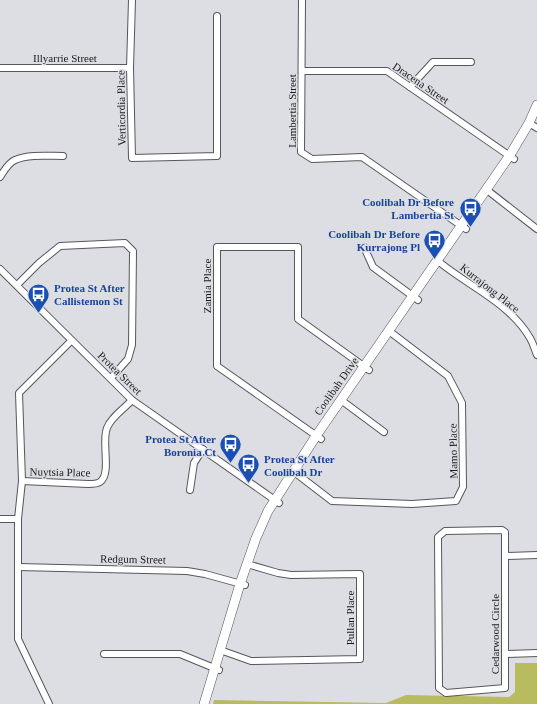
<svg xmlns="http://www.w3.org/2000/svg" width="537" height="704" font-family="Georgia,serif">
<style>
.green{fill:#b8bc5f}
.lines{fill:none;stroke-linecap:round;stroke-linejoin:round}
.minor-casing{stroke:#56575c;stroke-width:8}
.secondary-casing{stroke:#56575c;stroke-width:10}
.minor{stroke:#fff;stroke-width:6}
.secondary{stroke:#fff;stroke-width:9}
.labels{text-anchor:middle;stroke-width:3;stroke-linejoin:round;paint-order:stroke}
.street-label{font-size:11px;fill:#1a1b1d;stroke:#dddee4}
.transit-label{font-size:11px;font-weight:bold;fill:#164399;stroke:#dddee4;text-anchor:end}
</style>
<rect width="100%" height="100%" fill="#dddee4"/>
<polygon class="green" points="515,663 537,663 537,704 213,704 214,700 386,703 406,695 509,697 515,692"/>
<g class="lines">
<defs>
<g id="minor">
<polyline points="132,0 130,68 132,158 217,156 217,16"/>
<polyline points="302,0 301,152 312,159 362,157 466,229"/>
<polyline points="0,68 130,68"/>
<polyline points="302,71 387,71 514,159"/>
<polyline points="410,87 433,62 471,62"/>
<polyline points="529,123 537,128"/>
<path d="M 0,177 C 4,171 8,163 15,160 C 29,154 48,156 63,156"/>
<polyline points="487,190 537,229"/>
<polyline points="364,247 373,267 418,300"/>
<path d="M 438,261 C 468,286 510,303 530,338 C 533,343 535,350 537,355"/>
<polyline points="0,269 132,400 279,503"/>
<polyline points="17,285 39,263 60,246 125,243 133,251 132,345 128,359 111,378"/>
<polyline points="341,400 384,432"/>
<polyline points="321,439 217,366 217,247 298,247 298,319 369,370"/>
<polyline points="293,471 332,501 412,504 456,501 463,487 462,403 448,376 389,331"/>
<path d="M 22,481 L 88,484 C 92,484 97,484 100,482 C 112,474 101,441 107,428 C 111,417 124,409 132,400"/>
<polyline points="190,490 194,463 203,449"/>
<polyline points="0,519 18,519"/>
<polygon points="502,530 505,532 505,688 446,693 439,688 438,537 445,531"/>
<polyline points="505,556 537,555"/>
<polyline points="18,567 187,571 205,574 245,585"/>
<polyline points="220,650 251,661 360,659 360,574 291,575 278,573 247,564"/>
<polyline points="104,654 180,654 219,670"/>
<polyline points="505,654 537,653"/>
<polyline points="49,704 18,639 18,519 22,481 19,393 71,341"/>
</g>
<polyline id="secondary" points="204,704 240,584 256,538 268,511 316,436 510,155 529,123 537,105"/>
</defs>
<use href="#minor" class="minor-casing"/>
<use href="#secondary" class="secondary-casing"/>
<use href="#minor" class="minor"/>
<use href="#secondary" class="secondary"/>
</g>
<defs>
<symbol id="bus-pin" viewBox="-11 -11 22 30"><path d="M0 17L-7.5 6A9.5 9.5 0 1 1 7.5 6Z" fill="#1a4fb4" stroke="#dddee4"/><path d="M-5-6H5V4H4V6H2V4H-2V6H-4V4H-5ZM-3.5-4V0h7V-4ZM-3.5 1.2v1.5H-2V1.2ZM2 1.2v1.5H3.5V1.2Z" fill="#fff"/></symbol>
</defs>
<g fill-rule="evenodd">
<use href="#bus-pin" x="458" y="196" width="25" height="34"/>
<use href="#bus-pin" x="422" y="228" width="25" height="34"/>
<use href="#bus-pin" x="26" y="282" width="25" height="34"/>
<use href="#bus-pin" x="218" y="432" width="25" height="34"/>
<use href="#bus-pin" x="236" y="452" width="25" height="34"/>
</g>
<g class="labels">
<g class="street-label">
<text x="65" y="62">Illyarrie Street</text>
<text transform="translate(421 83) rotate(34)" y="4">Dracena Street</text>
<text transform="translate(121 108) rotate(-91)" y="4">Verticordia Place</text>
<text transform="translate(292 111) rotate(-90)" y="4">Lambertia Street</text>
<text transform="translate(207 286) rotate(-90)" y="4">Zamia Place</text>
<text transform="translate(490 288) rotate(38)" y="4">Kurrajong Place</text>
<text transform="translate(120 373) rotate(44)" y="4">Protea Street</text>
<text transform="translate(336 386) rotate(-55)" y="4">Coolibah Drive</text>
<text transform="translate(453 451) rotate(-91)" y="4">Mamo Place</text>
<text transform="translate(60 472) rotate(1)" y="4">Nuytsia Place</text>
<text transform="translate(133 559) rotate(1)" y="4">Redgum Street</text>
<text transform="translate(350 618) rotate(-90)" y="4">Pullan Place</text>
<text transform="translate(495 634) rotate(-90)" y="4">Cedarwood Circle</text>
</g>
<g class="transit-label">
<text x="454" y="206">Coolibah Dr Before<tspan x="454" dy="13">Lambertia St</tspan></text>
<text x="420" y="238">Coolibah Dr Before<tspan x="420" dy="13">Kurrajong Pl</tspan></text>
<text x="54" y="292" text-anchor="start">Protea St After<tspan x="54" dy="13">Callistemon St</tspan></text>
<text x="216" y="443">Protea St After<tspan x="216" dy="13">Boronia Ct</tspan></text>
<text x="264" y="463" text-anchor="start">Protea St After<tspan x="264" dy="13">Coolibah Dr</tspan></text>
</g>
</g>
</svg>
